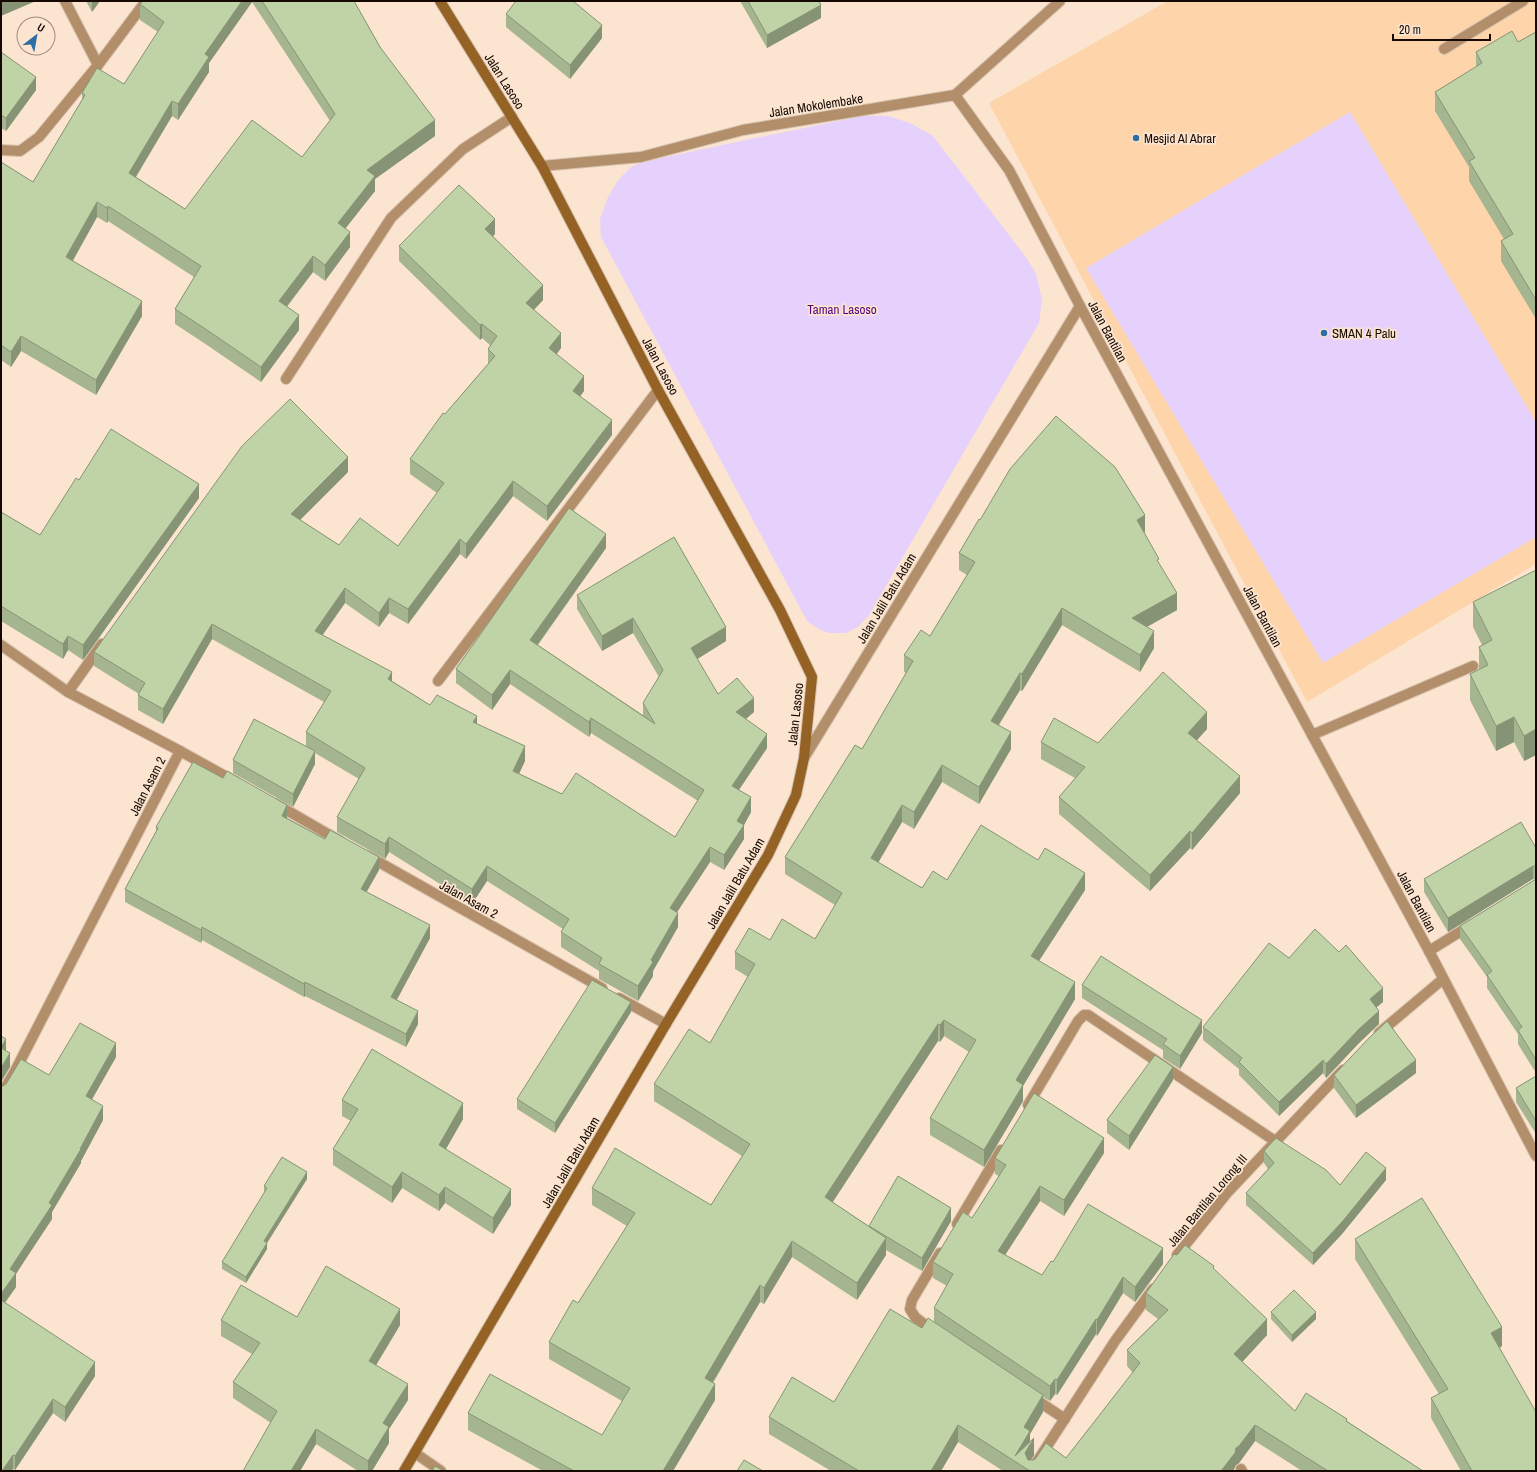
<svg xmlns="http://www.w3.org/2000/svg" width="1537" height="1472" font-family="'Archivo Narrow',sans-serif">
<style>
.built{fill:#fed4aa}
.green{fill:#e5d1fb}
.lines{fill:none;stroke-linecap:round;stroke-linejoin:round}
.lane-casing{stroke:#d7c2af;stroke-width:12}
.street-casing{stroke:#d7c2af;stroke-width:12}
.secondary-casing{stroke:#d7c2af;stroke-width:12}
.lane{stroke:#b28f6a;stroke-width:10}
.street{stroke:#b28f6a;stroke-width:10}
.secondary{stroke:#956225;stroke-width:10}
.wall{fill:#a5b590;fill-rule:evenodd}
.shaded-wall{fill:#869475}
.building{fill:#c0d3a7;stroke:#869475}
.poi-dot{fill:#2c6da3;stroke:#fce5d0;stroke-width:1.5}
.labels{text-anchor:middle;stroke-width:3.5;stroke-linejoin:round;paint-order:stroke}
.street-label{font-size:13px;fill:#150901;stroke:#fce5d0}
.poi-label{font-size:13px;fill:#150901;stroke:#fce5d0;text-anchor:start}
.park-label{font-size:13px;fill:#540581;stroke:#fce5d0}
</style>
<rect width="100%" height="100%" fill="#fce5d0"/>
<polygon class="built" points="1168,1 1536,1 1536,564 1307,702 989,103"/>
<g class="green">
<polygon points="1350,112 1536,422 1536,537 1323,663 1086,268"/>
<polygon points="862,116 888,116 910,123 933,136 1025,256 1036,273 1042,300 1039,323 869,615 858,627 846,633 830,633 820,630 807,621 601,237 600,219 608,197 619,179 631,167 643,162 727,144"/>
</g>
<g class="lines">
<defs>
<g id="lane">
<polyline points="1444,49 1523,1"/>
<polyline points="1312,735 1473,666"/>
</g>
<g id="street">
<polyline points="65,1 98,65 146,1"/>
<polyline points="955,95 1009,170 1080,306 1429,951 1536,1156"/>
<polyline points="1,150 20,151 39,137 98,65"/>
<polyline points="542,166 641,157 743,130 955,95 1060,1"/>
<polyline points="286,379 391,218 463,149 512,117"/>
<polyline points="1,645 68,692 180,751"/>
<polyline points="438,681 658,390"/>
<polyline points="68,692 102,644"/>
<polyline points="804,758 1080,306"/>
<polyline points="276,804 340,841"/>
<polyline points="368,856 602,988"/>
<polyline points="1429,951 1471,925"/>
<polyline points="619,998 666,1024"/>
<polyline points="1379,1033 1443,979"/>
<polyline points="1,1095 15,1071 180,751 236,782"/>
<polyline points="1028,1105 1078,1021 1084,1015 1088,1015 1275,1141"/>
<polyline points="957,1224 1001,1150"/>
<polyline points="1177,1255 1227,1193 1343,1070"/>
<polyline points="934,1332 915,1317 910,1309 912,1300 940,1253"/>
<polyline points="1032,1397 1065,1419"/>
<polyline points="415,1453 441,1471"/>
<polyline points="1241,1469 1242,1471"/>
<polyline points="1031,1471 1115,1341 1153,1289"/>
</g>
<polyline id="secondary" points="404,1471 666,1024 768,855 796,795 804,758 812,677 780,610 658,390 542,166 440,1"/>
</defs>
<use href="#lane" class="lane-casing"/>
<use href="#street" class="street-casing"/>
<use href="#secondary" class="secondary-casing"/>
<use href="#lane" class="lane"/>
<use href="#street" class="street"/>
<use href="#secondary" class="secondary"/>
</g>
<g class="wall">
<polygon points="86,1 100,1 92,12"/>
<path d="M 143,1 L 354,1 L 380,47 L 435,136 L 375,179 L 375,191 L 345,228 L 350,247 L 325,281 L 313,272 L 287,307 L 299,330 L 261,382 L 204,343 L 175,324 L 175,309 L 194,277 L 108,221 L 107,223 L 97,217 L 73,261 L 142,316 L 96,395 L 21,351 L 11,367 L 1,360 L 1,162 L 33,182 L 82,100 L 82,93 L 124,84 L 158,32 L 140,20 L 140,4 ZM 252,2 L 330,121 L 302,157 L 185,209 L 136,177 L 172,116 L 178,120 L 209,72 L 209,63 Z"/>
<polygon points="740,1 819,1 821,18 767,48"/>
<polygon points="506,14 602,38 570,79 506,27"/>
<polygon points="1536,32 1536,319 1501,261 1501,241 1504,239 1469,181 1469,167 1435,111 1435,92 1476,67 1476,52 1518,42"/>
<polygon points="1,52 36,90 6,131 1,128"/>
<polygon points="495,234 493,236 543,300 534,310 561,348 557,354 584,391 580,396 612,435 547,521 513,496 466,559 460,554 408,624 389,613 379,627 345,603 322,635 392,681 430,705 477,724 525,761 519,774 562,794 675,837 698,801 591,733 589,737 510,684 492,710 456,683 456,669 606,548 538,645 643,715 643,703 659,677 633,633 602,651 577,609 577,595 726,641 697,659 718,694 754,712 746,719 767,748 739,790 751,812 744,825 744,839 724,870 710,862 677,912 678,927 653,971 653,976 638,1001 599,979 599,971 561,947 561,932 563,929 487,881 472,904 389,852 385,859 337,832 337,817 359,779 315,753 315,764 293,807 233,773 233,760 306,746 306,732 324,702 212,639 163,724 138,710 138,695 139,694 94,666 94,652 348,472 300,520 339,545 398,546 437,493 410,474 410,459 445,414 488,364 488,349 491,346 482,338 480,340 399,261 399,246"/>
<polygon points="79,480 199,498 83,660 68,650 63,659 1,621 1,512 40,535"/>
<polygon points="980,520 1145,532 1144,533 1159,563 1177,610 1147,627 1154,648 1140,672 1062,625 1022,691 1020,690 999,725 1011,749 979,804 942,782 914,829 902,822 878,862 922,888 947,880 1085,890 1039,961 1075,999 1023,1086 1023,1101 984,1167 930,1135 930,1118 969,1052 944,1036 940,1042 938,1041 832,1202 869,1226 951,1221 922,1271 886,1250 886,1255 857,1300 792,1257 764,1304 760,1302 713,1383 715,1400 673,1471 543,1471 468,1430 468,1413 602,1435 622,1401 549,1359 549,1342 578,1303 627,1226 592,1205 592,1188 711,1205 742,1156 654,1101 654,1084 710,1043 748,977 735,969 735,952 770,940 815,939 835,905 785,874 785,857 862,749 906,673 904,672 904,655 930,636 967,575 959,570 959,553"/>
<polygon points="1536,570 1536,755 1524,761 1514,742 1496,751 1470,700 1470,674 1479,670 1479,647 1482,645 1473,627 1473,602"/>
<polygon points="1207,729 1197,740 1240,793 1192,850 1190,848 1150,891 1059,814 1059,797 1075,778 1041,759 1041,742 1098,743"/>
<polygon points="287,818 379,870 366,892 430,938 397,1000 418,1024 406,1047 305,996 304,997 202,940 201,943 125,902 125,889 156,832 156,827"/>
<polygon points="1536,848 1536,879 1533,879 1448,932 1424,892 1424,879"/>
<polygon points="1536,879 1536,1073 1518,1044 1518,1034 1487,988 1487,977 1460,939 1460,926"/>
<polygon points="1289,958 1383,1002 1376,1007 1379,1024 1359,1043 1326,1078 1323,1073 1279,1116 1239,1075 1239,1069 1203,1040 1203,1027"/>
<polygon points="1082,985 1202,1033 1180,1069 1163,1058 1163,1050 1082,998"/>
<polygon points="631,1012 555,1133 517,1109 517,1099"/>
<polygon points="116,1057 92,1099 103,1120 81,1161 81,1163 52,1212 52,1219 16,1273 16,1287 5,1303 95,1376 65,1422 53,1413 15,1470 13,1469 11,1471 1,1471 1,1087 49,1075"/>
<polygon points="1416,1073 1356,1118 1334,1088 1334,1075"/>
<polygon points="1536,1076 1536,1134 1516,1102 1516,1088"/>
<polygon points="1173,1080 1129,1150 1107,1133 1107,1120"/>
<polygon points="342,1100 463,1119 446,1149 511,1205 493,1234 445,1203 439,1211 402,1188 392,1203 333,1165 333,1149 351,1121 342,1116"/>
<polygon points="1264,1151 1340,1185 1386,1180 1342,1234 1313,1265 1246,1205 1246,1193 1268,1169 1264,1163"/>
<polygon points="1104,1153 1064,1216 1040,1201 1005,1255 1042,1275 1053,1262 1163,1264 1135,1302 1123,1293 1097,1336 1096,1334 1057,1395 1055,1394 1050,1401 1043,1397 1043,1412 1030,1434 1030,1442 1034,1455 1031,1460 1066,1458 1133,1373 1127,1366 1127,1350 1158,1319 1146,1310 1146,1293 1177,1255 1214,1269 1267,1335 1242,1362 1295,1411 1347,1421 1423,1471 1302,1471 1255,1441 1239,1463 1236,1465 1233,1471 1003,1471 958,1442 941,1471 831,1471 769,1434 769,1417 834,1402 922,1328 934,1322 934,1308 947,1286 933,1278 933,1262 972,1218 999,1176 995,1174 995,1158"/>
<polygon points="307,1179 267,1243 267,1249 246,1283 222,1269 222,1262 264,1193 264,1186"/>
<polygon points="1355,1239 1502,1346 1500,1348 1536,1471 1461,1471 1431,1418 1431,1398 1439,1394 1355,1259"/>
<polygon points="1271,1312 1316,1319 1292,1342 1271,1319"/>
<polygon points="297,1317 400,1325 376,1365 408,1400 389,1429 389,1443 372,1471 358,1471 316,1444 300,1471 243,1471 271,1423 233,1398 233,1382 252,1354 221,1336 221,1320"/>
</g>
<g class="shaded-wall">
<polygon points="1,1 36,1 1,16"/>
<polygon points="92,1 100,1 92,12"/>
<polygon points="242,1 252,1 252,2 209,63 209,72 178,120 178,104 205,54"/>
<polygon points="821,5 821,18 767,48 767,35"/>
<polygon points="602,25 602,38 570,79 570,65"/>
<polygon points="36,77 36,90 6,131 6,118"/>
<polygon points="172,101 172,116 129,188 129,173"/>
<polygon points="435,120 435,136 375,179 375,191 338,238 338,223 367,170"/>
<polygon points="97,202 97,217 66,272 66,257"/>
<polygon points="108,206 108,221 107,223 107,208"/>
<polygon points="495,219 495,234 485,244 485,229"/>
<polygon points="350,232 350,247 325,281 325,265"/>
<polygon points="313,256 313,272 279,316 279,301"/>
<polygon points="543,285 543,300 526,318 526,303"/>
<polygon points="142,301 142,316 96,395 96,380"/>
<polygon points="299,315 299,330 261,382 261,367"/>
<polygon points="482,324 482,338 480,340 480,325"/>
<polygon points="561,333 561,348 549,363 549,348"/>
<polygon points="21,336 21,351 11,367 11,352"/>
<polygon points="584,376 584,391 573,406 573,391"/>
<polygon points="612,420 612,435 547,521 547,506"/>
<polygon points="348,457 348,472 291,529 291,514"/>
<polygon points="513,481 513,496 466,559 466,544"/>
<polygon points="199,484 199,498 83,660 83,645"/>
<polygon points="1145,515 1145,532 1137,537 1137,520"/>
<polygon points="606,534 606,548 530,655 530,640"/>
<polygon points="460,539 460,554 408,624 408,609"/>
<polygon points="345,588 345,603 315,646 315,631"/>
<polygon points="1177,593 1177,610 1132,635 1132,618"/>
<polygon points="389,598 389,613 379,627 379,613"/>
<polygon points="1062,608 1062,625 1022,691 1022,674"/>
<polygon points="633,618 633,633 602,651 602,636"/>
<polygon points="212,624 212,639 163,724 163,709"/>
<polygon points="726,627 726,641 691,663 691,648"/>
<polygon points="1154,631 1154,648 1140,672 1140,655"/>
<polygon points="68,636 68,650 63,659 63,644"/>
<polygon points="510,670 510,684 492,710 492,695"/>
<polygon points="392,672 392,687 388,679"/>
<polygon points="1020,673 1020,690 991,737 991,721"/>
<polygon points="754,698 754,712 736,727 736,712"/>
<polygon points="1207,712 1207,729 1188,750 1188,733"/>
<polygon points="477,716 477,731 473,722"/>
<polygon points="1514,717 1514,742 1496,751 1496,726"/>
<polygon points="591,718 591,733 589,737 589,722"/>
<polygon points="1536,729 1536,755 1524,761 1524,736"/>
<polygon points="1011,732 1011,749 979,804 979,787"/>
<polygon points="767,734 767,748 732,800 732,786"/>
<polygon points="525,746 525,761 513,786 513,771"/>
<polygon points="315,751 315,764 293,807 293,794"/>
<polygon points="942,765 942,782 914,829 914,812"/>
<polygon points="1240,776 1240,793 1192,850 1192,833"/>
<polygon points="751,797 751,812 744,825 744,839 724,870 724,855 737,821"/>
<polygon points="287,805 287,819 282,816"/>
<polygon points="902,805 902,822 871,875 871,858"/>
<polygon points="1190,831 1190,848 1150,891 1150,875"/>
<polygon points="389,837 389,852 385,859 385,844"/>
<polygon points="710,847 710,862 670,923 670,908"/>
<polygon points="379,857 379,870 361,902 361,889"/>
<polygon points="487,866 487,881 472,904 472,889"/>
<polygon points="1533,866 1533,879 1448,932 1448,918"/>
<polygon points="1085,873 1085,890 1031,973 1031,956"/>
<polygon points="678,913 678,927 653,971 653,976 638,1001 638,986 651,960"/>
<polygon points="430,925 430,938 391,1010 391,997"/>
<polygon points="202,927 202,940 201,943 201,930"/>
<polygon points="305,982 305,996 304,997 304,984"/>
<polygon points="1075,982 1075,999 1023,1086 1023,1101 984,1167 984,1150 1016,1080"/>
<polygon points="1383,988 1383,1002 1370,1013 1370,999"/>
<polygon points="631,1002 631,1012 555,1133 555,1123"/>
<polygon points="418,1011 418,1024 406,1047 406,1034"/>
<polygon points="1379,1011 1379,1024 1359,1043 1326,1078 1326,1064 1359,1029"/>
<polygon points="944,1020 944,1036 940,1042 940,1025"/>
<polygon points="1202,1020 1202,1033 1180,1069 1180,1056"/>
<polygon points="938,1024 938,1041 825,1214 825,1197"/>
<polygon points="6,1039 6,1053 1,1047"/>
<polygon points="116,1043 116,1057 86,1110 86,1096"/>
<polygon points="10,1053 10,1067 1,1082 1,1068"/>
<polygon points="1323,1060 1323,1073 1279,1116 1279,1102"/>
<polygon points="1416,1060 1416,1073 1356,1118 1356,1105"/>
<polygon points="1173,1067 1173,1080 1129,1150 1129,1136"/>
<polygon points="463,1103 463,1119 439,1161 439,1145"/>
<polygon points="103,1106 103,1120 81,1161 81,1163 52,1212 52,1219 16,1274 16,1287 1,1308 1,1294 10,1269 49,1203 80,1149"/>
<polygon points="1104,1138 1104,1153 1064,1216 1064,1200"/>
<polygon points="1386,1168 1386,1180 1342,1234 1313,1265 1313,1253"/>
<polygon points="307,1172 307,1179 267,1243 267,1249 246,1283 246,1277 264,1241"/>
<polygon points="402,1172 402,1188 392,1203 392,1187"/>
<polygon points="1040,1186 1040,1201 998,1266 998,1251"/>
<polygon points="445,1187 445,1203 439,1211 439,1195"/>
<polygon points="511,1189 511,1205 493,1234 493,1218"/>
<polygon points="951,1208 951,1221 922,1271 922,1258"/>
<polygon points="886,1238 886,1255 857,1300 857,1283"/>
<polygon points="792,1241 792,1257 764,1304 764,1288"/>
<polygon points="1163,1248 1163,1264 1135,1302 1135,1287"/>
<polygon points="1123,1277 1123,1293 1097,1336 1097,1320"/>
<polygon points="760,1285 760,1302 705,1395 705,1378"/>
<polygon points="400,1309 400,1325 369,1377 369,1361"/>
<polygon points="1316,1312 1316,1319 1292,1342 1292,1335"/>
<polygon points="1096,1319 1096,1334 1057,1395 1057,1380"/>
<polygon points="1267,1319 1267,1335 1234,1371 1234,1354"/>
<polygon points="1502,1327 1502,1346 1491,1353 1491,1333"/>
<polygon points="95,1362 95,1376 65,1422 65,1407"/>
<polygon points="1055,1379 1055,1394 1050,1401 1050,1386"/>
<polygon points="408,1384 408,1400 389,1429 389,1443 372,1471 368,1471 368,1461 383,1423"/>
<polygon points="715,1384 715,1400 673,1471 663,1471"/>
<polygon points="1043,1395 1043,1412 1030,1434 1030,1445 1034,1438 1034,1455 1026,1468 1015,1456 1024,1427"/>
<polygon points="53,1399 53,1413 15,1470 15,1456"/>
<polygon points="958,1425 958,1442 941,1471 931,1471"/>
<polygon points="1255,1425 1255,1441 1239,1463 1236,1465 1233,1471 1221,1471 1236,1448"/>
<polygon points="316,1429 316,1444 300,1471 291,1471"/>
<polygon points="13,1455 13,1469 11,1471 2,1471"/>
</g>
<g class="building">
<polygon points="143,1 242,1 205,54 209,57 178,104 172,101 129,173 185,209 252,120 302,157 335,114 262,1 354,1 380,47 435,120 367,170 375,176 338,223 350,232 325,265 313,256 279,301 299,315 261,367 204,328 175,309 201,266 108,206 107,208 97,202 66,257 142,301 96,380 21,336 11,352 1,345 1,162 33,182 85,95 82,93 97,68 124,84 164,22 140,4"/>
<polygon points="516,1 573,1 602,25 570,65 506,14"/>
<polygon points="748,1 819,1 821,5 767,35"/>
<polygon points="1512,31 1518,42 1536,32 1536,300 1501,241 1513,234 1469,161 1475,158 1435,92 1482,63 1476,52"/>
<polygon points="1,52 36,77 6,118 1,115"/>
<polygon points="459,185 495,219 485,229 543,285 526,303 561,333 549,348 584,376 573,391 612,420 547,506 513,481 466,544 460,539 408,609 389,598 379,613 345,588 315,631 392,672 388,679 430,705 437,695 477,716 473,722 525,746 513,771 562,794 576,773 675,837 704,790 591,718 589,722 510,670 492,695 456,669 569,508 606,534 530,640 655,724 643,703 663,670 633,618 602,636 577,595 674,537 726,627 691,648 718,694 737,678 754,698 736,712 767,734 732,786 751,797 737,821 744,825 724,855 710,847 670,908 678,913 651,960 653,962 638,986 599,964 602,958 561,932 569,919 487,866 472,889 389,837 385,844 337,817 365,768 306,732 331,691 212,624 163,709 138,695 145,683 94,652 242,446 290,399 348,457 291,514 339,545 360,518 398,546 444,483 410,459 443,413 445,414 495,356 488,349 497,336 482,324 480,325 399,246"/>
<polygon points="1056,416 1115,467 1145,515 1137,520 1159,559 1157,560 1177,593 1132,618 1154,631 1140,655 1062,608 1022,674 1020,673 991,721 1011,732 979,787 942,765 914,812 902,805 871,858 922,888 933,871 947,880 981,825 1038,860 1045,848 1085,873 1031,956 1075,982 1016,1080 1023,1085 984,1150 930,1118 976,1040 944,1020 940,1025 938,1024 825,1197 886,1238 857,1283 792,1241 764,1288 760,1285 705,1378 715,1384 663,1471 574,1471 468,1413 490,1374 602,1435 630,1388 549,1342 573,1300 578,1303 635,1213 592,1188 615,1148 711,1205 750,1144 654,1084 689,1029 710,1043 755,964 735,952 749,928 770,940 782,919 815,939 842,893 785,857 855,745 862,749 913,661 904,655 921,630 930,636 975,562 959,553 979,519 980,520 1010,469"/>
<polygon points="111,429 199,484 83,645 68,636 63,644 1,606 1,512 40,535 76,478 79,480"/>
<polygon points="1536,570 1536,729 1524,736 1514,717 1496,726 1470,674 1488,665 1479,647 1492,640 1473,602"/>
<polygon points="1163,672 1207,712 1188,733 1240,776 1192,833 1190,831 1150,875 1059,797 1085,767 1041,742 1054,718 1098,743"/>
<polygon points="254,719 315,751 293,794 233,760"/>
<polygon points="193,762 223,778 227,771 287,805 282,816 325,839 330,830 379,857 361,889 430,925 391,997 418,1011 406,1034 305,982 304,984 202,927 201,930 125,889 158,828 156,827"/>
<polygon points="1521,822 1536,848 1536,866 1533,866 1448,918 1424,879"/>
<polygon points="1536,879 1536,1060 1518,1030 1522,1027 1487,975 1492,971 1460,926"/>
<polygon points="1315,929 1339,952 1346,945 1383,988 1370,999 1379,1011 1359,1029 1326,1064 1323,1060 1279,1102 1239,1062 1242,1058 1203,1027 1269,943 1289,958"/>
<polygon points="1101,956 1202,1020 1180,1056 1163,1044 1167,1039 1082,985"/>
<polygon points="592,980 631,1002 555,1123 517,1099"/>
<polygon points="1387,1021 1416,1060 1356,1105 1334,1075 1369,1038"/>
<polygon points="80,1023 116,1043 86,1096 103,1106 80,1149 81,1149 49,1203 52,1205 10,1269 16,1273 1,1294 1,1087 6,1084 21,1059 49,1075"/>
<polygon points="1,1036 6,1039 1,1047"/>
<polygon points="1,1048 10,1053 1,1068"/>
<polygon points="372,1049 463,1103 439,1145 511,1189 493,1218 445,1187 439,1195 402,1172 392,1187 333,1149 358,1109 342,1100"/>
<polygon points="1155,1055 1173,1067 1129,1136 1107,1120"/>
<polygon points="1536,1076 1536,1121 1516,1088"/>
<polygon points="1034,1093 1104,1138 1064,1200 1040,1186 998,1251 1042,1275 1051,1261 1053,1262 1088,1204 1163,1248 1135,1287 1123,1277 1097,1320 1096,1319 1057,1380 1055,1379 1050,1386 934,1308 953,1274 933,1262 963,1212 972,1218 1006,1165 995,1158"/>
<polygon points="1276,1138 1326,1170 1340,1185 1366,1152 1386,1168 1342,1222 1313,1253 1246,1193 1274,1163 1264,1151"/>
<polygon points="282,1157 307,1172 264,1241 267,1243 246,1277 222,1262 267,1188 264,1186"/>
<polygon points="898,1176 951,1208 922,1258 869,1226"/>
<polygon points="1422,1198 1502,1327 1491,1333 1536,1412 1536,1471 1472,1471 1431,1398 1448,1389 1355,1239"/>
<polygon points="1185,1245 1214,1266 1213,1268 1267,1319 1234,1354 1295,1411 1306,1393 1347,1419 1346,1421 1423,1471 1328,1471 1255,1425 1239,1446 1236,1448 1235,1453 1221,1471 1030,1471 958,1425 931,1471 859,1471 769,1417 792,1377 834,1402 890,1309 922,1328 928,1318 1043,1395 1024,1427 1030,1431 1015,1456 1034,1438 1025,1453 1028,1460 1034,1460 1036,1458 1046,1443 1066,1458 1140,1363 1127,1350 1168,1310 1146,1293 1174,1254 1177,1255"/>
<polygon points="326,1266 400,1309 369,1361 408,1384 383,1423 389,1427 368,1461 316,1429 291,1471 243,1471 277,1411 233,1382 260,1343 221,1320 241,1285 297,1317"/>
<polygon points="1294,1290 1316,1312 1292,1335 1271,1312"/>
<polygon points="1,1300 95,1362 65,1407 53,1399 15,1456 13,1455 2,1471 1,1471"/>
<polygon points="744,1460 763,1471 737,1471"/>
<polygon points="435,1466 444,1471 432,1471"/>
</g>
<g class="poi-dot">
<circle cx="1136" cy="138" r="4"/>
<circle cx="1324" cy="333" r="4"/>
</g>
<g class="labels">
<g class="street-label">
<text transform="translate(505 81) rotate(58)" y="5">Jalan Lasoso</text>
<text transform="translate(816 105) rotate(-9)" y="5">Jalan Mokolembake</text>
<text transform="translate(1108 331) rotate(62)" y="5">Jalan Bantilan</text>
<text transform="translate(661 366) rotate(62)" y="5">Jalan Lasoso</text>
<text transform="translate(886 598) rotate(-59)" y="5">Jalan Jalil Batu Adam</text>
<text transform="translate(1263 616) rotate(62)" y="5">Jalan Bantilan</text>
<text transform="translate(795 714) rotate(-84)" y="5">Jalan Lasoso</text>
<text transform="translate(147 786) rotate(-63)" y="5">Jalan Asam 2</text>
<text transform="translate(735 883) rotate(-60)" y="5">Jalan Jalil Batu Adam</text>
<text transform="translate(469 899) rotate(29)" y="5">Jalan Asam 2</text>
<text transform="translate(1417 901) rotate(62)" y="5">Jalan Bantilan</text>
<text transform="translate(570 1162) rotate(-60)" y="5">Jalan Jalil Batu Adam</text>
<text transform="translate(1207 1200) rotate(-50)" y="5">Jalan Bantilan Lorong III</text>
</g>
<g class="poi-label">
<text x="1144" y="143">Mesjid Al Abrar</text>
<text x="1332" y="338">SMAN 4 Palu</text>
</g>
<g class="park-label">
<text x="842" y="314">Taman Lasoso</text>
</g>
</g>
<rect width="1537" height="1472" fill="none" stroke="#150901" stroke-width="4"/>
<g transform="translate(36 36) rotate(31)"><circle r="19" fill="#fce5d0" stroke="#a08d7d"/>
<path d="M0-3L7 15L0 10L-7 15Z" fill="#2c6da3"/>
<text y="-6" font-size="11" font-weight="bold" text-anchor="middle" fill="#150901">U</text>
</g>
<path d="M1393 34v6h97v-6" fill="none" stroke="#150901" stroke-width="2"/>
<text x="1399" y="34" font-size="12" fill="#150901" stroke="#fce5d0" stroke-width="3" paint-order="stroke">20 m</text>
</svg>
